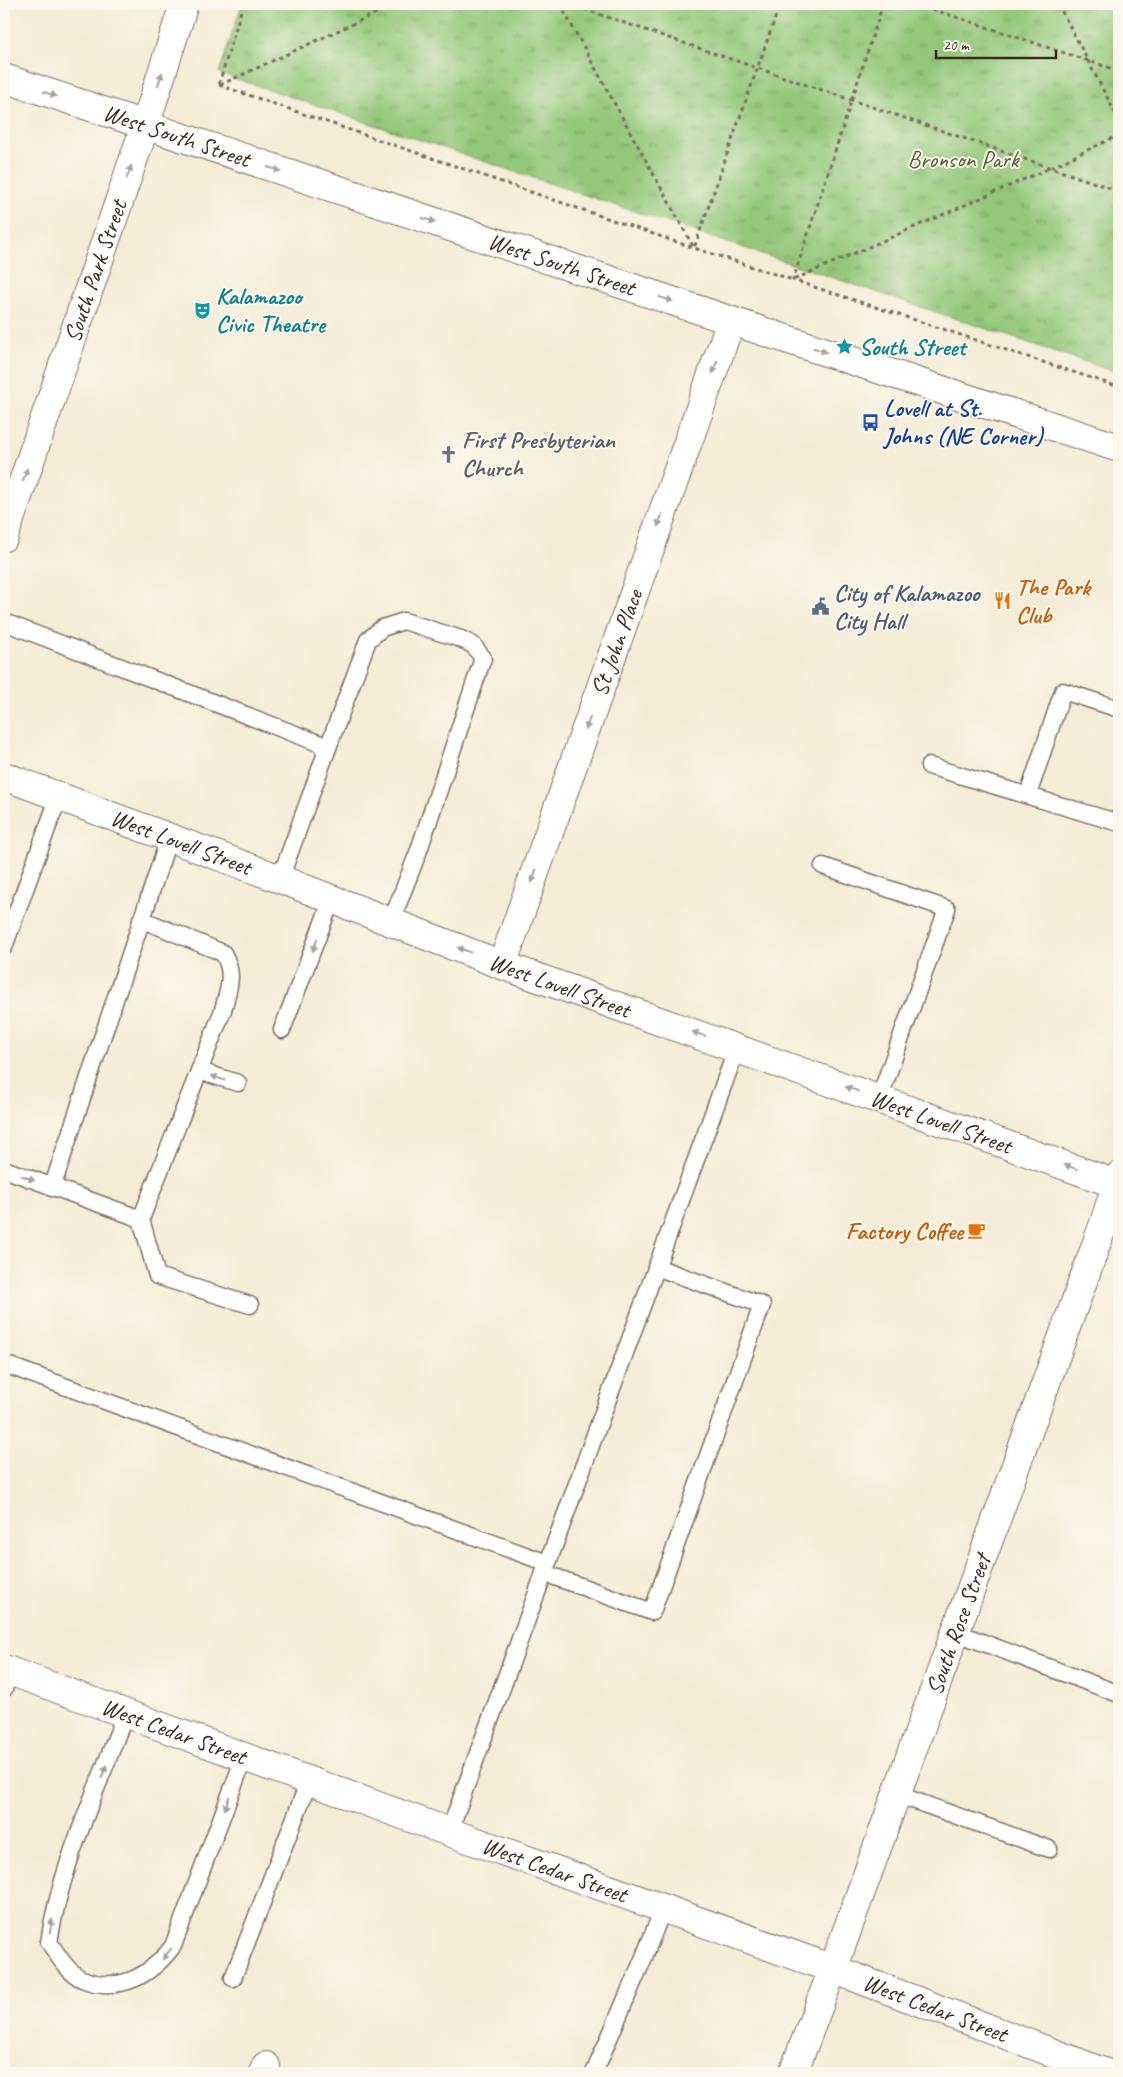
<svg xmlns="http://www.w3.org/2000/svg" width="1123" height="2077" font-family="Caveat,sans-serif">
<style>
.grass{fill:url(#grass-tufts);stroke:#67794c}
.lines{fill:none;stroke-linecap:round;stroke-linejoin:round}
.service-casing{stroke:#7c6e5e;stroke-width:19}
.minor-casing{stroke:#7c6e5e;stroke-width:30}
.tertiary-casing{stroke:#7c6e5e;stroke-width:30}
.primary-casing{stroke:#7c6e5e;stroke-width:30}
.path{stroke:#7c6e5e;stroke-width:3;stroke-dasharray:4 4;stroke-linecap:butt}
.service{stroke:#fff;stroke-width:16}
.minor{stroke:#fff;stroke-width:28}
.tertiary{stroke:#fff;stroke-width:28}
.primary{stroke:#fff;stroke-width:28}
.oneway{fill:#a79f9a}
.labels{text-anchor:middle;stroke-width:4;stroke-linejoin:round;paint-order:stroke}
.street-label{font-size:24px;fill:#3b2a1e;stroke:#fbf7ec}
.park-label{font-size:24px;fill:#55593a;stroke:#fbf7ec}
.culture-label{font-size:24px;font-weight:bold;fill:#0d838f;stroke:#fbf7ec;text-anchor:start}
.transit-label{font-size:24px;font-weight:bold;fill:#164399;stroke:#fbf7ec;text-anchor:start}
.worship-label{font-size:24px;font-weight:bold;fill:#5b616d;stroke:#fbf7ec;text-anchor:start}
.food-label{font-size:24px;font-weight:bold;fill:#c56008;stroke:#fbf7ec;text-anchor:start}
.service-label{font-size:24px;font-weight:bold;fill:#4e5e75;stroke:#fbf7ec;text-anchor:start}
</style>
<defs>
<pattern id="grass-tufts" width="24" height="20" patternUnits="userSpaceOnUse" patternTransform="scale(1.25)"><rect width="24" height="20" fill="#93c87a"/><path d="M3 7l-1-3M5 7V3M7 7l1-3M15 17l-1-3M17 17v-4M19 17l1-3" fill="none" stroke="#79a363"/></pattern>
</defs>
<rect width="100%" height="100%" fill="#fbf7ec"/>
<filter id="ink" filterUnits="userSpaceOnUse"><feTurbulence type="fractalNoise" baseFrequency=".02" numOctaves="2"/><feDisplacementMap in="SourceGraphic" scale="10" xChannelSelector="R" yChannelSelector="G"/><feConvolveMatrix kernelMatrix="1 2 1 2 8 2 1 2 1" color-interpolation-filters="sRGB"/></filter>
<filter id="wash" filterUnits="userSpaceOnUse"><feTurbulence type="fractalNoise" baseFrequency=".0096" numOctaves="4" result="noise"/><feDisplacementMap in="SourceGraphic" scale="20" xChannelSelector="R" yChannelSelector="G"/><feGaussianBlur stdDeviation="1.12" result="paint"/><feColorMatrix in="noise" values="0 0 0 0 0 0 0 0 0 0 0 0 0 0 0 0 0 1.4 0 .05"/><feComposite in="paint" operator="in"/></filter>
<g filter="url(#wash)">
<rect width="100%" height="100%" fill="#f4ecd6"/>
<polygon class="grass" points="242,4 1119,4 1119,373 219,73"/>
</g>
<g filter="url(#ink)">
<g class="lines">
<defs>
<g id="service">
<polyline points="4,622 321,744 326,753 280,879"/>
<polyline points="326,753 368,640 382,628 404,621 461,639 473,645 483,658 419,850 391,922"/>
<polyline points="929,766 1119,823"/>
<polyline points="1028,795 1063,691 1119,709"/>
<polyline points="823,866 947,909 879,1099"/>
<polyline points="4,947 59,796"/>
<polyline points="282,1030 332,899"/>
<polyline points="199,1071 238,1083"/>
<polyline points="4,1169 141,1219 157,1276 250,1305"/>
<polyline points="52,1188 169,838"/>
<path d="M 141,1219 L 223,1010 C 229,987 235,974 223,953 L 141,919"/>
<polyline points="4,1364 547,1563"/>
<polyline points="544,1573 652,1612 762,1305 656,1267"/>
<polyline points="955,1632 1119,1694"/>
<polyline points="4,1689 10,1672"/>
<path d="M 125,1714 C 98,1789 61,1863 49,1942 C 57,1954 68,1973 82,1979 C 120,1994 151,1975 173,1946 L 244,1758"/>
<polyline points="896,1794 1049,1849"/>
<polyline points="449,1832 737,1048"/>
<polyline points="233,1978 309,1781"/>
<polyline points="594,2073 644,1957 663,1909"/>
</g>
<g id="minor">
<path id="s1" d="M 4,78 L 774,335 L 1119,448"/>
<path id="s2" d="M 502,965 L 731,321"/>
<path id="s3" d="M 4,1669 L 449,1832 L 833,1969 L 1106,2073"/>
<polyline points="263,2073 266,2066"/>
<path id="s4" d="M 793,2073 L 833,1969 L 1104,1223 L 1119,1176"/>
</g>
<g id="tertiary">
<path id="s5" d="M 4,776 L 280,879 L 502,965 L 1119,1185"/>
</g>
<g id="primary">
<path id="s6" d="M 4,537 L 145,126 L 184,4"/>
</g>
</defs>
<use href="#service" class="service-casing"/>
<use href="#minor" class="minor-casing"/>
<use href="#tertiary" class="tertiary-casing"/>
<use href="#primary" class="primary-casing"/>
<g class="path">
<polyline points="560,4 694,248 793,280 1050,168 1119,135"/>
<polyline points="569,4 1119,191"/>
<polyline points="883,4 793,280 1119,387"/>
<polyline points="917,4 1119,71"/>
<polyline points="1058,4 1119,120"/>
<polyline points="219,84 243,4"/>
<polyline points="219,85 694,248 780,4"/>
<polyline points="220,85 396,4"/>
</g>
<use href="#service" class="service"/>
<use href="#minor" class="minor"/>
<use href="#tertiary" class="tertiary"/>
<use href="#primary" class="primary"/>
</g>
<defs><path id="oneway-solid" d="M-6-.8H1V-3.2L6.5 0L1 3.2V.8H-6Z" transform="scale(1.25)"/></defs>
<g class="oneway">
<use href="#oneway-solid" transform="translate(160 79) rotate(-72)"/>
<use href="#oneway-solid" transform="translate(50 94) rotate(19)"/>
<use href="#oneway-solid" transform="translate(274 169) rotate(18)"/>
<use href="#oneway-solid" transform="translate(129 172) rotate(-71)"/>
<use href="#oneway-solid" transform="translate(429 220) rotate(18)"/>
<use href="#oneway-solid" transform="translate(666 299) rotate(18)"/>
<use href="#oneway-solid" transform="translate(820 350) rotate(18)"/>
<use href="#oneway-solid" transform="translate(715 367) rotate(110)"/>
<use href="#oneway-solid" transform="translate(25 475) rotate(-71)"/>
<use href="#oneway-solid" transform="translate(660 520) rotate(110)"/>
<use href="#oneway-solid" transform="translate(588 723) rotate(110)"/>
<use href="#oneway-solid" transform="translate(534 876) rotate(110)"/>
<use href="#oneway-solid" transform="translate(315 945) rotate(111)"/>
<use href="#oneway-solid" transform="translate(464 950) rotate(-159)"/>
<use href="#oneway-solid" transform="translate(699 1034) rotate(-160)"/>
<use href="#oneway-solid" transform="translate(218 1078) rotate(-161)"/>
<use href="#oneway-solid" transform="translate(852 1089) rotate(-160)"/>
<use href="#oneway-solid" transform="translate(1071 1167) rotate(-160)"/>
<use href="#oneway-solid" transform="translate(28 1178) rotate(21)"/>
<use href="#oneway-solid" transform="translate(104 1772) rotate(-69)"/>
<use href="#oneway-solid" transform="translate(227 1803) rotate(110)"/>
<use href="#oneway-solid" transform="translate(51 1926) rotate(-81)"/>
<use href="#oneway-solid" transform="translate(167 1954) rotate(128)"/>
</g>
</g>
<defs>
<symbol id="theatre-bare" viewBox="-9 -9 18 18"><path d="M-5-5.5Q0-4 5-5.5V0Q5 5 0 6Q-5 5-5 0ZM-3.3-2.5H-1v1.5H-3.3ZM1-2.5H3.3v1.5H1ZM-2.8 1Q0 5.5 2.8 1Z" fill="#0f9aa8" stroke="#fbf7ec" stroke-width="2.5" paint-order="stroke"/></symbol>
<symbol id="sight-bare" viewBox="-9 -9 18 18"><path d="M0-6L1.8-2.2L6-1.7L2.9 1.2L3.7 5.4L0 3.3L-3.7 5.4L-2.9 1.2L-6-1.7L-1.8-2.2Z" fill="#0f9aa8" stroke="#fbf7ec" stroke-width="2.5" paint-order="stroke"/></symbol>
<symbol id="bus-bare" viewBox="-9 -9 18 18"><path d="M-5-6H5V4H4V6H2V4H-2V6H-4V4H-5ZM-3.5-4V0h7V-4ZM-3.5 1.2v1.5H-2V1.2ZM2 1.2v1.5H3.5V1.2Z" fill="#1a4fb4" stroke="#fbf7ec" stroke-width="2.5" paint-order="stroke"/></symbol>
<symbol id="church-bare" viewBox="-9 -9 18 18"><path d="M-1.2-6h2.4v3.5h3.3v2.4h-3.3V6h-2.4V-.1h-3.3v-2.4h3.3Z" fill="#6b7280" stroke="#fbf7ec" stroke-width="2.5" paint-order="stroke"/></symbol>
<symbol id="restaurant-bare" viewBox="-9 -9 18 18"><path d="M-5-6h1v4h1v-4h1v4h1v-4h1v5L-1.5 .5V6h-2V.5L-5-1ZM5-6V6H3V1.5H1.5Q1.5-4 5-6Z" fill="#e8710a" stroke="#fbf7ec" stroke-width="2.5" paint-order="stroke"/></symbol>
<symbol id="civic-bare" viewBox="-9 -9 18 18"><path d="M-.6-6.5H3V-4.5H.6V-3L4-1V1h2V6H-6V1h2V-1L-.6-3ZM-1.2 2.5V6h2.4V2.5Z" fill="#5c6f8a" stroke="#fbf7ec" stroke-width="2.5" paint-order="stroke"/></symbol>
<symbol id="cafe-bare" viewBox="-9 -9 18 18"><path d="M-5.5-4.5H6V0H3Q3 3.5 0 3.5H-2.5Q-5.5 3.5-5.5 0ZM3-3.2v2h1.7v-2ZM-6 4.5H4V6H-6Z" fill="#e8710a" stroke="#fbf7ec" stroke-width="2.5" paint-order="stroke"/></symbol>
</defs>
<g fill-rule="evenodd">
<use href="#theatre-bare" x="190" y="298" width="25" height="25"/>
<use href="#sight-bare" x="832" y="334" width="25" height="25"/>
<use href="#bus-bare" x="858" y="410" width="25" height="25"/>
<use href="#church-bare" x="436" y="442" width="25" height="25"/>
<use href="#restaurant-bare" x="990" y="588" width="25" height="25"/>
<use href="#civic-bare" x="808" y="594" width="25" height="25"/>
<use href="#cafe-bare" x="964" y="1218" width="25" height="25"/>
</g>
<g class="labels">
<g class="street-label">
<text dy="8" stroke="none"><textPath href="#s1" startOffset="182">West South Street</textPath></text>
<text dy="8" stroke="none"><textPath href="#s1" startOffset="588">West South Street</textPath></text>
<text dy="8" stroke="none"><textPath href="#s6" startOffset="281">South Park Street</textPath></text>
<text dy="8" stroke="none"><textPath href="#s2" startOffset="342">St John Place</textPath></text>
<text dy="8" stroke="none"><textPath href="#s5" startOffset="189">West Lovell Street</textPath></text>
<text dy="8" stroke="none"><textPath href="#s5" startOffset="594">West Lovell Street</textPath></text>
<text dy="8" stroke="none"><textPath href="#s5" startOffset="999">West Lovell Street</textPath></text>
<text dy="8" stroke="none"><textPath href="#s4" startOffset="478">South Rose Street</textPath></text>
<text dy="8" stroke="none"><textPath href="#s3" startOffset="181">West Cedar Street</textPath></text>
<text dy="8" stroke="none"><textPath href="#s3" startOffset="586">West Cedar Street</textPath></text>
<text dy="8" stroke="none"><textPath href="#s3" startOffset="991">West Cedar Street</textPath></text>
</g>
<g class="park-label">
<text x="963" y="167">Bronson Park</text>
</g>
<g class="culture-label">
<text x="216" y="304">Kalamazoo<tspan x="216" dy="28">Civic Theatre</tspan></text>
<text x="859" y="355">South Street</text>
</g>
<g class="transit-label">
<text x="884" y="416">Lovell at St.<tspan x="884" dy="28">Johns (NE Corner)</tspan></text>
</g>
<g class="worship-label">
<text x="462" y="448">First Presbyterian<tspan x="462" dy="28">Church</tspan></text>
</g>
<g class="food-label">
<text x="1016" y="595">The Park<tspan x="1016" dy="28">Club</tspan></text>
<text x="963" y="1239" text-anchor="end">Factory Coffee</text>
</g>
<g class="service-label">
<text x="834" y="601">City of Kalamazoo<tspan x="834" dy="28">City Hall</tspan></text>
</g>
</g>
<rect width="1123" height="2077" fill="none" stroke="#fbf7ec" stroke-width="20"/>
<path d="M936 50v8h120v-8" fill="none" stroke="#3b2a1e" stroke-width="2.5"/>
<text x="943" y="50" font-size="15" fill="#3b2a1e" stroke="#fbf7ec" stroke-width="4" paint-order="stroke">20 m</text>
</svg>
